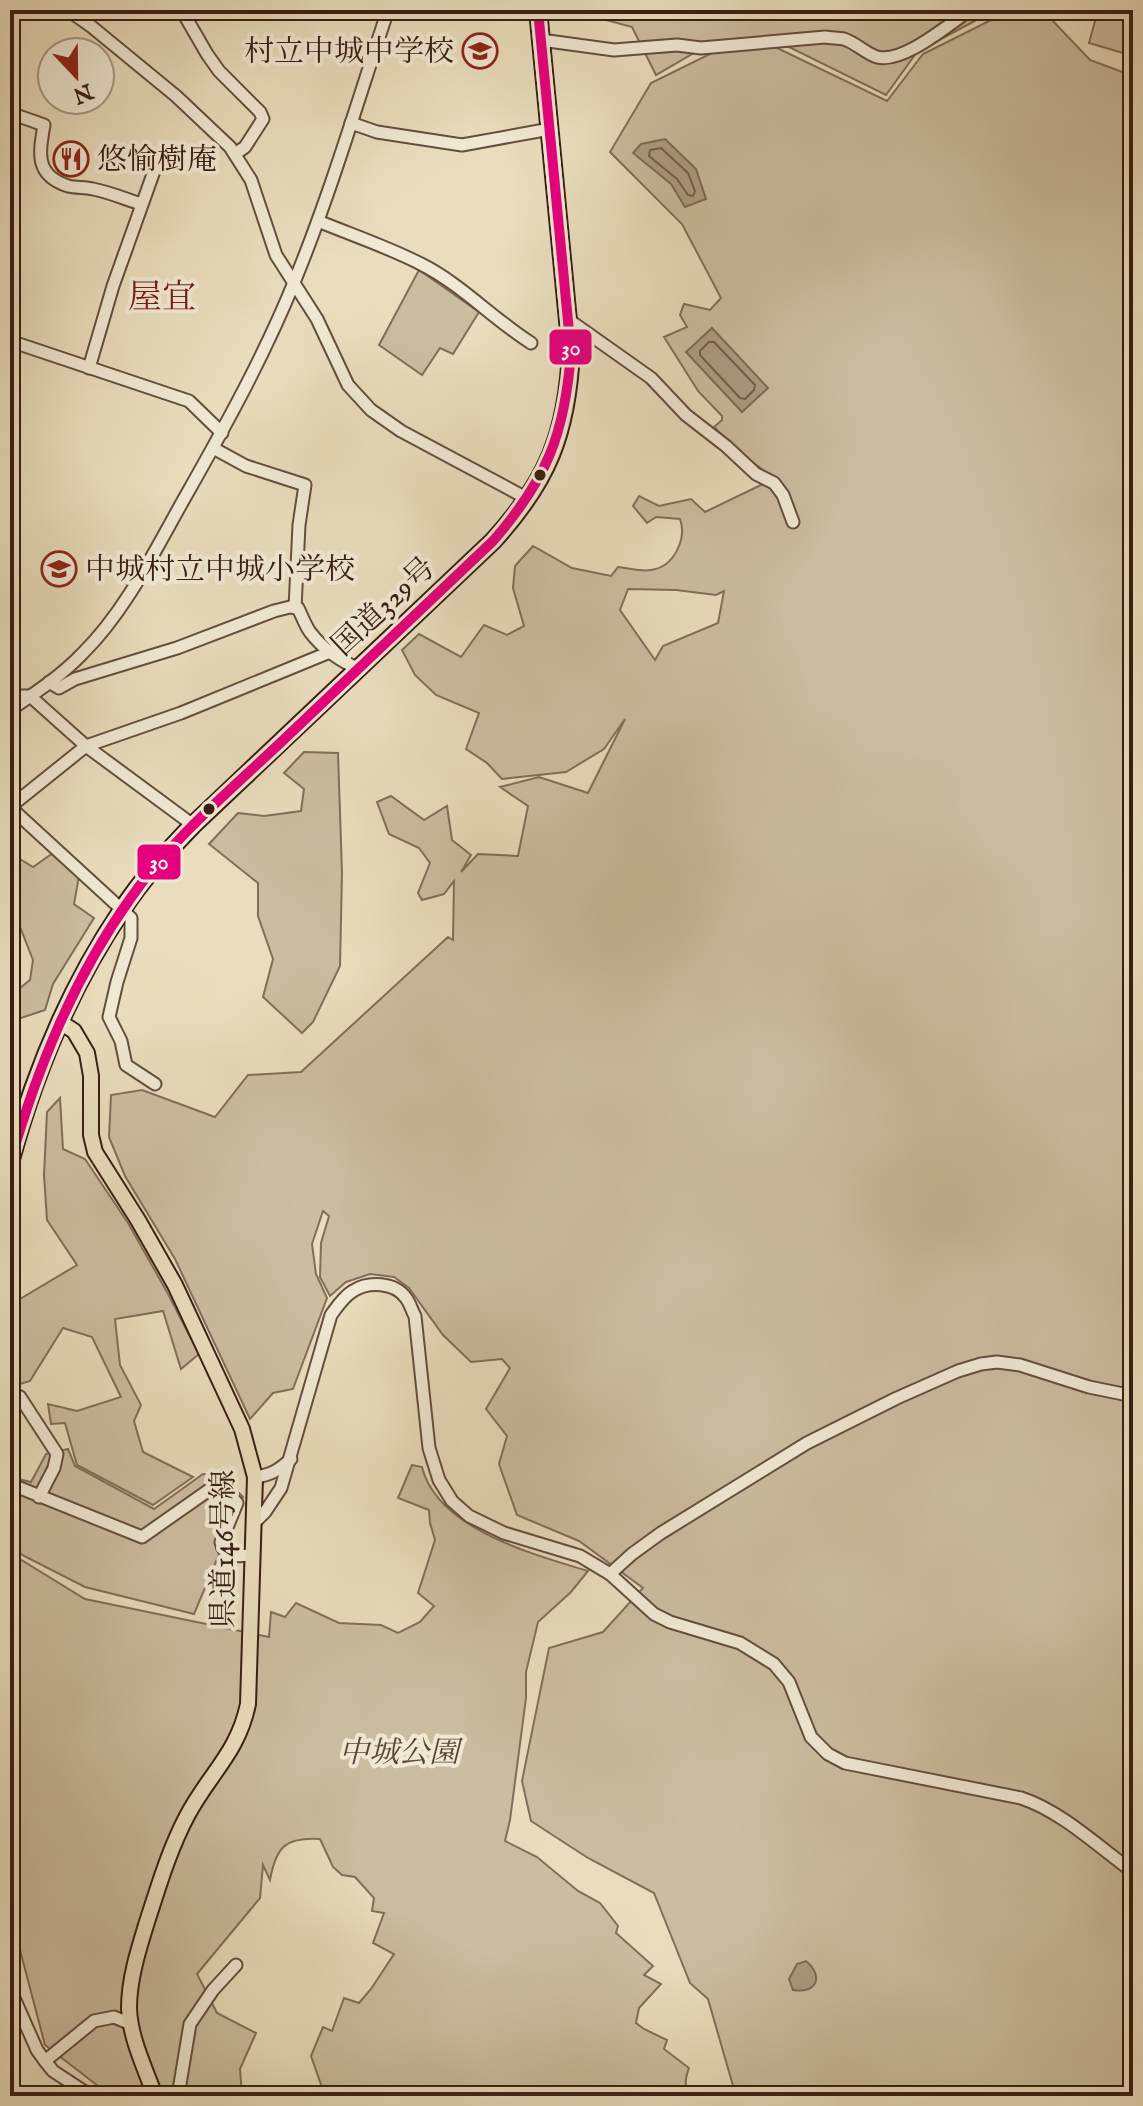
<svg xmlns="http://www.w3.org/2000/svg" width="1143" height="2106" font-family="'IM FELL English','Noto Serif JP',serif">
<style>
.green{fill:#cbbda0;stroke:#826e5a;stroke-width:2;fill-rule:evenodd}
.water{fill:#ad9c83;stroke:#7e6a56;stroke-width:2}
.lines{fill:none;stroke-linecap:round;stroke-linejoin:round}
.shore{stroke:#725d4b;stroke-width:2}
.minor-casing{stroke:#644e3e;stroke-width:15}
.major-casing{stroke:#381e13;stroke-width:18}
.highway-casing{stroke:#381e13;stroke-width:20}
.minor{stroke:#f1e9d4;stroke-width:11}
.major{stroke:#e9ddbd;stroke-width:14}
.highway{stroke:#e9ddbd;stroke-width:16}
.bus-1-casing{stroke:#f1e9d4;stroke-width:16}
.bus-1{stroke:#e5007d;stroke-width:10}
.bus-dot{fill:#381e13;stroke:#f1e9d4;stroke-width:3}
.labels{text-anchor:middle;stroke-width:8;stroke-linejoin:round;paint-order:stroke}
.poi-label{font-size:30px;fill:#381e13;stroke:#f1e9d4;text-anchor:start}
.street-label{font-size:30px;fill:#381e13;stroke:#f1e9d4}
.park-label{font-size:30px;font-style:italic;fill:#5d4636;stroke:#f1e9d4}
.quarter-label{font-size:34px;fill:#7a1f14;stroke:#f1e9d4}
.line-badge{stroke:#f1e9d4;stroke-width:3}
.badge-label{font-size:22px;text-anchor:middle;font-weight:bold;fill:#fff}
</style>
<rect width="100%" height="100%" fill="#e9ddbd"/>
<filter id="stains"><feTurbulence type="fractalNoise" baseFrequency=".0025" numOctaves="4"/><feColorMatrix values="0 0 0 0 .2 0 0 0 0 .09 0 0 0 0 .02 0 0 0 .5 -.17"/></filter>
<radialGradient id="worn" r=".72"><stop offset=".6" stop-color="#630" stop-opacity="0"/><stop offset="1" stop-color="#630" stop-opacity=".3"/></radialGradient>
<g class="green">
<polygon points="604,10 995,10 917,52 886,95 771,38 694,53 656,75 632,27 606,20"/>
<polygon points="1098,10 1133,10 1133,56 1089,43"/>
<path d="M 1005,13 L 1051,19 L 1090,60 L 1133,76 L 1133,2096 L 736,2096 L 708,1999 L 690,1983 L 654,1893 L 588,1858 L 531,1821 L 522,1781 L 549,1648 L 603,1632 L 643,1588 L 579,1541 L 517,1515 L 499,1464 L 507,1436 L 486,1409 L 510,1368 L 502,1359 L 471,1362 L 443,1335 L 409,1288 L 394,1277 L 370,1274 L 346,1282 L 330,1296 L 320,1277 L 321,1243 L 329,1216 L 323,1211 L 312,1244 L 316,1274 L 327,1298 L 293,1389 L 273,1393 L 250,1419 L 175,1259 L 125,1176 L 109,1137 L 111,1095 L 142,1090 L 215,1117 L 248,1075 L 301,1072 L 448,937 L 453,940 L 454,881 L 444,894 L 422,900 L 418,893 L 430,863 L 419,848 L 389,834 L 377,802 L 391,796 L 424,820 L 447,806 L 452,840 L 471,855 L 461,872 L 478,854 L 518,856 L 528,806 L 500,787 L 539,777 L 588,793 L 625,719 L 604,749 L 566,772 L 502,779 L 487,763 L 466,749 L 479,713 L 436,695 L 415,675 L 402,650 L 419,634 L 461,657 L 484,625 L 507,635 L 524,626 L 513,588 L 515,566 L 533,546 L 572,568 L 611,576 L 618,567 C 628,568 641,572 651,570 C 674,567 687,539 680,519 L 656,517 L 647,523 L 633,506 L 639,496 L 659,506 L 691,499 L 705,512 L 763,484 L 765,476 L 763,470 L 739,452 L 714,427 L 722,420 L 722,416 L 698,391 L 664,337 L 687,327 L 680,315 L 684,304 L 710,310 L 721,298 L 682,224 L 610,152 L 651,83 L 718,50 L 771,45 L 887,101 L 923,54 ZM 628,589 L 676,590 L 716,595 L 724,591 L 718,623 L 663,646 L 655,660 L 620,610 Z"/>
<polygon points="419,270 479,312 453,354 440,348 422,375 379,345"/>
<polygon points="304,752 338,753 342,873 340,966 313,1022 302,1033 263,997 273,959 258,916 258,883 209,844 238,813 264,816 301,811 304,789 284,773"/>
<polygon points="53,853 79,876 74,904 94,918 53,984 45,1010 21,1018 10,1011 10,996 30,980 33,960 20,927 10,909 10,863 20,859 33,867"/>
<polygon points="60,1098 63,1149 85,1159 128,1223 167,1292 199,1354 181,1369 163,1311 115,1319 120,1365 141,1405 134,1421 143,1452 193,1477 153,1505 77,1465 65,1423 51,1424 48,1404 77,1411 121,1397 92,1337 63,1328 30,1381 10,1387 10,1305 77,1265 47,1220 44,1175 47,1112"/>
<polygon points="68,1449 75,1466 154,1509 203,1474 223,1477 243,1497 194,1614 85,1587 24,1556 10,1546 10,1477 31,1482 46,1454"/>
<path d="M 412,1465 L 422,1467 C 437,1529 535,1555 588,1571 L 571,1592 L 538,1622 L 526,1672 L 526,1698 L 510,1820 L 505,1841 L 537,1857 L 578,1891 L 600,1903 L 618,1926 L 616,1933 L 653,1966 L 644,1975 L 661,1984 L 639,2008 L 636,2023 L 644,2029 L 667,2040 L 664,2049 L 689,2068 C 685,2079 684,2085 690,2096 L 382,2096 L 366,2086 L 360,2096 L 325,2096 L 311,2056 L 323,2027 L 332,2031 L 344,1998 L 359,2003 L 371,1989 L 394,1954 L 373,1943 L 384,1913 L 372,1911 L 374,1898 L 355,1877 L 342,1875 L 333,1867 L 320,1839 C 285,1837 276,1847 270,1880 L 263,1865 L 260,1898 L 197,1974 L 217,2013 L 256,2033 L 240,2069 L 242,2096 L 111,2096 L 45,2045 L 10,1912 L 10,1553 L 85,1599 L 269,1637 L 271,1612 L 285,1617 L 296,1603 L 339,1623 L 381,1625 L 398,1633 L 420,1622 L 434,1606 L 418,1593 L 435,1540 L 430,1523 L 429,1510 L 398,1498 Z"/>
</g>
<g class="water">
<polygon points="665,139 696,169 706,199 685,207 671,184 633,153 641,144"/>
<polygon points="712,328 768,388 742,412 686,352"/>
<path d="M 806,1961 C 824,1976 817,1994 793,1990 L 789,1979 L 797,1964 Z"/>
</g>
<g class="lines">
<g class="shore">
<polygon points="661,148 688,173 695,191 693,196 688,195 677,179 649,156 650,150"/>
<polygon points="709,342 714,342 755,385 754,390 745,399 740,398 700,355 700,351"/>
</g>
<defs>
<g id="minor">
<polyline points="68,10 92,27 176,96 230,147 251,180 276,255 317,319 348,385 371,410 401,431 528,499"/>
<polyline points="186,10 185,16 207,54 219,71 260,112 263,119 245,147 235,154"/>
<path d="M 541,40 L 614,50 L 677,45 L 701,48 L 825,37 C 831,38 838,38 844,39 C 856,43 865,53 877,57 C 903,64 949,24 970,10"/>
<path d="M 10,113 L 44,125 C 39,154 35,175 68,186 C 76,188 85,187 93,189 C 109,192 125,199 141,204"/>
<polyline points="351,123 377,132 462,145 550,129"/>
<path d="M 318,221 C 352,235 388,247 421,264 C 461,284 493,319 531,343"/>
<polyline points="569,320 651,378 686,415 726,446 756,474 774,483 783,495 793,522"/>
<polyline points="10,341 189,401 222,433"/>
<polyline points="89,368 113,286 158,160"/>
<polyline points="213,448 246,466 305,485 299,525 295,608"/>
<path d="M 49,682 L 59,688 L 75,679 L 177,648 L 274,611 L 290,607 L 298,608 C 302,616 305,625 310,632 C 322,648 341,662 358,668"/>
<polyline points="10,696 30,696 86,746 193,825"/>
<path d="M 10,710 C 35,693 61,676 82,654 C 127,610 157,546 188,492 C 227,423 265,354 295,280 C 331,192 358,100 388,10"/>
<polyline points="10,807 86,746 181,713 330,652"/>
<polyline points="10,807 131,918 131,938 117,982 109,1017 121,1041 126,1065 155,1084"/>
<polyline points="10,1395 14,1394 20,1397 57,1454 54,1468 39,1497"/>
<path d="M 255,1477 C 271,1475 279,1470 291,1459"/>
<path d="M 10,1484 L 142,1537 L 219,1483 L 237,1503 L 221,1542 C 224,1559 238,1556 252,1555"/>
<path d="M 253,1524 L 265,1512 L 281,1488 L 331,1315 C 337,1307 343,1297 353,1291 C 368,1281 395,1282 406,1298 C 410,1303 412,1311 415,1316 L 429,1448 L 439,1480 L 452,1501 L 469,1516 L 504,1533 L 580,1556 L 610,1574 L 654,1614 L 670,1622 L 740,1643 L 774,1664 L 789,1682 L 811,1737 L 828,1754 L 845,1763 L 1021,1798 C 1061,1811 1099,1847 1133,1872"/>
<polyline points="610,1574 632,1554 661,1533 807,1443 897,1398 958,1371 981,1364 997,1362 1020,1365 1089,1387 1133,1396"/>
<polyline points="10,1989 37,2050 45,2061 94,2021 114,2017 131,2024"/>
<polyline points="45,2061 53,2071 91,2096"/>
<polyline points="178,2096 190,2024 213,1990 236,1965"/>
</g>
<path id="major" d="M 60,1022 L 74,1031 L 87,1053 L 91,1076 L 91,1135 L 95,1152 L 138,1220 L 175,1285 L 242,1429 L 255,1477 L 248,1704 C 238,1753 209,1774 187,1816 C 169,1850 158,1888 146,1925 C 138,1951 129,1980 129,2008 C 130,2038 145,2068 155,2096"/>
<path id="highway" d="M 10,1163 C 34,1074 70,987 122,910 C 142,879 167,852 193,825 L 493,541 C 548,481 567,433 571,352 L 538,10"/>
</defs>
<use href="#minor" class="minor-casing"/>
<use href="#major" class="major-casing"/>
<use href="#highway" class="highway-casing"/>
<use href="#minor" class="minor"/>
<use href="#major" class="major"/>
<use href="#highway" class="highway"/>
<defs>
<path id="bus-1" d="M 10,1163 C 37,1069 73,979 130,899 C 170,841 226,794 277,746 C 349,677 421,609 493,541 C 547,479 565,434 571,352 L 538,10"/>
</defs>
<use href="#bus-1" class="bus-1-casing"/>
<use href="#bus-1" class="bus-1"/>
</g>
<defs>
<symbol id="school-ring" viewBox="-11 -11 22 22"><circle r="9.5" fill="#f1e9d4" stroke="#8f2418" stroke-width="1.5"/><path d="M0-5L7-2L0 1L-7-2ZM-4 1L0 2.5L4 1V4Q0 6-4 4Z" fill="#8f2418"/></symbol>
<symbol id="restaurant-ring" viewBox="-11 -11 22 22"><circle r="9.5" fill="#f1e9d4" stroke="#8f2418" stroke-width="1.5"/><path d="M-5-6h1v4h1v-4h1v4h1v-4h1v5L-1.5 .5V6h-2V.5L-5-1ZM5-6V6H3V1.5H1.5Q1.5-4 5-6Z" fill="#8f2418"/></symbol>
</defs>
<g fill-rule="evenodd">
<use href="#school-ring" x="460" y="31" width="40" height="40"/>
<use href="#restaurant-ring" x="51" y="139" width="40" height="40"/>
<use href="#school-ring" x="39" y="549" width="40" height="40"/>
</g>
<g class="bus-dot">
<circle cx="540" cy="475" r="7"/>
<circle cx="209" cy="809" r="7"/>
</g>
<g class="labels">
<g class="poi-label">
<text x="454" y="61" text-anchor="end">村立中城中学校</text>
<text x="97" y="169">悠愉樹庵</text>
<text x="85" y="579">中城村立中城小学校</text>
</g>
<g class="street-label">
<text transform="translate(383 606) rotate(-43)" y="10">国道329号</text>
<text transform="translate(223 1549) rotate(-90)" y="10">県道146号線</text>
</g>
<g class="park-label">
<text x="399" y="1762">中城公園</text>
</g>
<g class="quarter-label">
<text x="162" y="308">屋宜</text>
</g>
</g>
<g class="line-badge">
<rect x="548" y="328" width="45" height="38" rx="8" fill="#e5007d"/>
<rect x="136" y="843" width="46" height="38" rx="8" fill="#e5007d"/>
</g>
<g class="badge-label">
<text x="571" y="355">30</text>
<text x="159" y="869">30</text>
</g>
<rect width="1143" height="2106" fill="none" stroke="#e9ddbd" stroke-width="40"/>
<rect x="12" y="12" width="1119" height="2082" fill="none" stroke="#381e13" stroke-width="4"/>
<rect x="20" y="20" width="1103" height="2066" fill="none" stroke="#381e13" stroke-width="2"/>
<g transform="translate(76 76) rotate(158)"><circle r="38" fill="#f1e9d4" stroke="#a79887" stroke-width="2"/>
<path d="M0-6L14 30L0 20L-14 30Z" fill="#8f2418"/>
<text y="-12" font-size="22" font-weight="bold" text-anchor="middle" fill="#381e13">N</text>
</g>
<rect width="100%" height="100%" filter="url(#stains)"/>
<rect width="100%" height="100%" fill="url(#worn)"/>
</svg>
